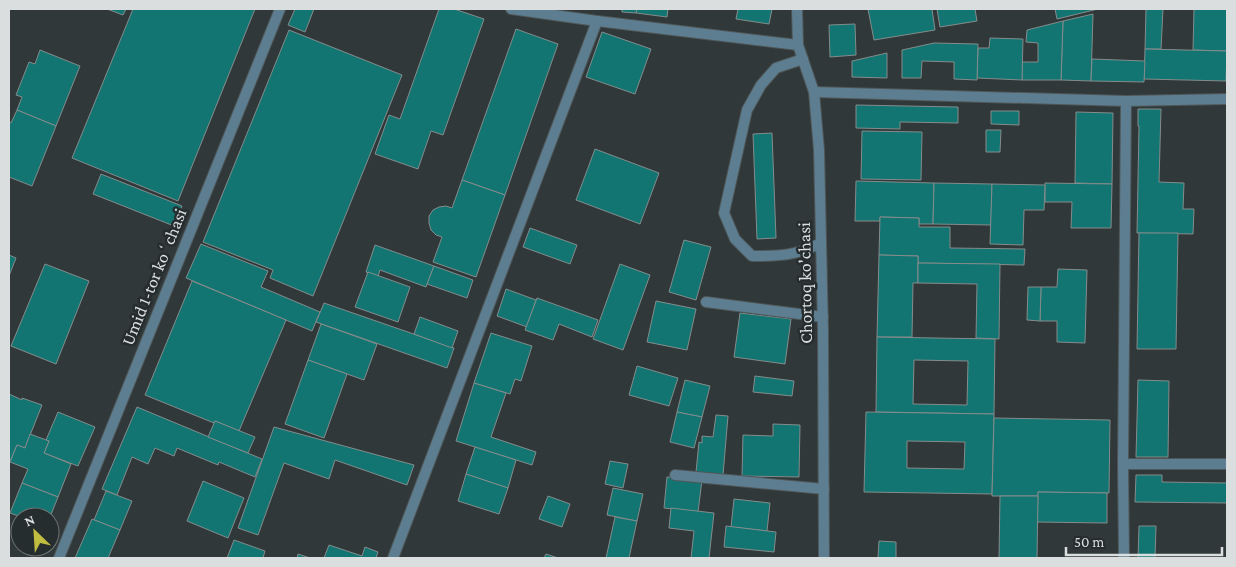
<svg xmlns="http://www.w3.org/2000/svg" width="1236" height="567" font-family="'Crimson Pro',serif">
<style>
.building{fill:#127572;stroke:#848c8c;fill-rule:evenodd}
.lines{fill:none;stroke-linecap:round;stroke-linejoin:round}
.service-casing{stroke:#4f5657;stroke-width:12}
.minor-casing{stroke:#4f5657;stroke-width:12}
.tertiary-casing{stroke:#4f5657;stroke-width:12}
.service{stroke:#5d7e90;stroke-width:10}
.minor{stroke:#5d7e90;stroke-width:10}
.tertiary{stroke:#5d7e90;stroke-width:10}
.labels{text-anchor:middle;stroke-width:5;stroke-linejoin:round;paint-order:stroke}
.street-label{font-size:18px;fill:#dadedf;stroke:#262d2f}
</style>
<rect width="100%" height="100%" fill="#303839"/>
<g class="building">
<polygon points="107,9 126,9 123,15"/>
<polygon points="133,9 255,9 178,201 72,158"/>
<polygon points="295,9 314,9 305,32 288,25"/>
<polygon points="439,9 454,9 484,19 443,135 431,131 418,169 375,154 389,115 400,119"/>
<polygon points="622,9 637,9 636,13 622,12"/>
<polygon points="637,9 668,9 667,17 636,13"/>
<polygon points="738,9 772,9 769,24 736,19"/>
<polygon points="868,9 932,9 935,30 874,40"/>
<polygon points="937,9 975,9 977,21 940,27"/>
<polygon points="1055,9 1098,9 1057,19"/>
<polygon points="1146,9 1163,9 1161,49 1145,49"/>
<polygon points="1194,9 1227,9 1227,51 1193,50"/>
<polygon points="1093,14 1091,81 1061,80 1063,21"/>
<polygon points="1063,21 1061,80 1022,80 1022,62 1038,62 1038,43 1026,42 1027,30"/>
<polygon points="855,24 856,55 830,57 829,25"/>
<polygon points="516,29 558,44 505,195 462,180"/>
<polygon points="289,30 402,75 313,296 270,278 273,270 203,242"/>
<polygon points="1227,30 1227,81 1226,81"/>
<polygon points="602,32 651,49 635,94 586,77"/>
<polygon points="990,38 1023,39 1022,80 977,78 978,48 989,48"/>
<polygon points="934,43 978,44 977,80 954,79 954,62 922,61 921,78 902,78 902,50"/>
<polygon points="1145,49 1227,51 1226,81 1144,79"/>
<polygon points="40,50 80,66 56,126 17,110 22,97 16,95 29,62 35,64"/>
<polygon points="887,53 887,78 852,77 852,61"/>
<polygon points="1092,59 1145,61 1144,82 1091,81"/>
<polygon points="856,105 958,107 958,123 900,122 900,129 856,128"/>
<polygon points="1138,109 1161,109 1159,182 1184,183 1183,209 1194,209 1193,234 1137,233 1139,126 1138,126"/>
<polygon points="17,110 56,126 32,186 9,177 9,122 11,123"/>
<polygon points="991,111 1019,111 1019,125 991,124"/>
<polygon points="1076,112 1113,113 1112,184 1075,183"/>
<polygon points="986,130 1001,130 1000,152 986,152"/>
<polygon points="862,131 922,132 921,180 861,179"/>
<polygon points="772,133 776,238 757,239 753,134"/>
<polygon points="595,149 659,173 640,224 576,200"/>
<polygon points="101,174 182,206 174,226 93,194"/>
<polygon points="462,180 505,195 476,277 433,262 442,237 436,235 431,230 429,223 429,216 433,210 439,207 446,206 452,208"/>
<polygon points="856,181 934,183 933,224 919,224 919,218 880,217 880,221 855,221"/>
<polygon points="934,183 992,184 991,225 933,224"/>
<polygon points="1045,183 1112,184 1111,228 1071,228 1072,202 1045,202"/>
<polygon points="992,184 1045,185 1044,210 1024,210 1023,245 990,244"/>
<polygon points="880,217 919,218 919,227 950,227 950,248 1025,249 1024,265 918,263 918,256 879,255"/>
<polygon points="530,228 577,245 570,264 523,247"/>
<polygon points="1139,233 1178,233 1176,349 1137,349"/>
<polygon points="684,240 711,247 696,300 669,292"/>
<polygon points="201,244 268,271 261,287 320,312 312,331 186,278"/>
<polygon points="375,245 434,266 426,287 380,270 378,276 366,272"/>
<polygon points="9,255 16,258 9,276"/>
<polygon points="879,255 918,256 918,283 913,283 912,337 877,337"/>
<polygon points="918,263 1000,264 999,339 976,338 977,284 918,283"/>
<polygon points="45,264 89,281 56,364 11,346"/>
<polygon points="620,264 650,275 623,350 593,339"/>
<polygon points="434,266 473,280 467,298 427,284"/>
<polygon points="1058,269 1087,270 1085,343 1057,342 1057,321 1040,321 1041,287 1057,287"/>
<polygon points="368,272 410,287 398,322 355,307"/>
<polygon points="192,281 286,320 239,431 215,421 214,423 145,395"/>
<polygon points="1028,287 1041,287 1040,321 1027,320"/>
<polygon points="506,289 536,300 527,327 497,316"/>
<polygon points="537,298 598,320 592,337 559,324 553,340 525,330"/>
<polygon points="656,301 696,309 687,350 647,342"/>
<polygon points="324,303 454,348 447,368 316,322"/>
<polygon points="740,313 791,319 785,364 734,357"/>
<polygon points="420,317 458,331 452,348 414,334"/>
<polygon points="321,324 377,344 364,380 308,360"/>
<polygon points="491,333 532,346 521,381 515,379 510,394 474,383"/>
<path d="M 877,337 L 995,339 L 994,414 L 876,412 ZM 914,360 L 968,361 L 967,405 L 913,404 Z"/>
<polygon points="308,360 347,374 324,438 285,424"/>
<polygon points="637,366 678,378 669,406 629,395"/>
<polygon points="755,376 794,381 792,396 753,392"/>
<polygon points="685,380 710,386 702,417 677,412"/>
<polygon points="1138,380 1169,381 1168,457 1136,457"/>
<polygon points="474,383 506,393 491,437 536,452 532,465 456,441"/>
<polygon points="9,394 22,400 22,398 42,405 25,448 17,445 9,464"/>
<polygon points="137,407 262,459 255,477 219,462 218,465 177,448 174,456 155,448 148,464 132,457 117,495 102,489"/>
<polygon points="58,412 95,427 78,466 44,453 49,441 46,440"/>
<polygon points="677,412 702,417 694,448 670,442"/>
<path d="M 866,412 L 994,414 L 992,494 L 864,492 ZM 907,441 L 965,442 L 964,469 L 907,468 Z"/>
<polygon points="716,415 728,416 723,475 696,472 699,442 702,443 702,436 713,437"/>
<polygon points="994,418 1110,420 1109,493 1038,492 1038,496 992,496"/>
<polygon points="215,421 255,437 248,453 208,437"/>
<polygon points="773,424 800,425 799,477 742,476 743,435 773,436"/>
<polygon points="274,427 414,465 407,485 335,460 329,479 284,463 258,535 238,528"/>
<polygon points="30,434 49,441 44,453 71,464 58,497 22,483 28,469 10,462 17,445 25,448"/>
<polygon points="475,447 516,460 508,488 466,474"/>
<polygon points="610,461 628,464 623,488 605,484"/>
<polygon points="466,474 508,488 499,514 458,501"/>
<polygon points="1136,475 1162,475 1162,482 1227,483 1227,503 1135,502"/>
<polygon points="667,477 702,480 698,512 664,508"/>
<polygon points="203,481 244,498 228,538 187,521"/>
<polygon points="22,483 58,497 50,517 21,517 10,513"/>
<polygon points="613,488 643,494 637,521 607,515"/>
<polygon points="106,491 132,501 120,530 94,520"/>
<polygon points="1038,492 1107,493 1107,523 1037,522"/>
<polygon points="548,496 570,504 562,527 539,519"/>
<polygon points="1000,496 1038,496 1037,558 999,558"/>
<polygon points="734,499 770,503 767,531 731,527"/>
<polygon points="671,508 714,513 709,558 691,558 694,531 669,528"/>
<polygon points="615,517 637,521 629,558 606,558"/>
<polygon points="92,519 120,530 108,558 75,558"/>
<polygon points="726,526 776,532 774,552 724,547"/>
<polygon points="1139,526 1156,526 1155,558 1138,558"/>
<polygon points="234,540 265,551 263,558 227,558"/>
<polygon points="879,541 896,542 896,558 878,558"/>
<polygon points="329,545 362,556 365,547 378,552 376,558 324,558"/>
<polygon points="298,554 310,558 297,558"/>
<polygon points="546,554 558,558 544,558"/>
</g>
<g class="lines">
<defs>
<g id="service">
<path d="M 803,59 L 776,68 L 761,85 L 747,110 L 724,213 L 735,239 L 752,256 C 780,256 795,256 821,243"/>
<polyline points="706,302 823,317"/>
<polyline points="1123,464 1227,464"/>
<polyline points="675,475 824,489"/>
</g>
<g id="minor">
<polyline points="511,9 597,21 798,45"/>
<polyline points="814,92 1126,101 1227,99"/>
<polyline points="59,558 280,9"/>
<polyline points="393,558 597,21"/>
<polyline points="1124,558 1123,464 1126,101"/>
</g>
<polyline id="tertiary" points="797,9 798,45 814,92 819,150 823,330 824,558"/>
</defs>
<use href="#service" class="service-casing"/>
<use href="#minor" class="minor-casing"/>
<use href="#tertiary" class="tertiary-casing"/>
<use href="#service" class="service"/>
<use href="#minor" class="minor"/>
<use href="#tertiary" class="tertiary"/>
</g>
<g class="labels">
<g class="street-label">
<text transform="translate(154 277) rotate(-68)" y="6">Umid 1-tor koʻchasi</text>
<text transform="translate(805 283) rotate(-91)" y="6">Chortoq ko'chasi</text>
</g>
</g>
<rect width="1236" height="567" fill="none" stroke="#dadedf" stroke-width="20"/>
<g transform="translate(35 532) rotate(335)"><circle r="24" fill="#262d2f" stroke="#6e7475"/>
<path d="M0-4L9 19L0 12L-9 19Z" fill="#c1bd40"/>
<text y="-8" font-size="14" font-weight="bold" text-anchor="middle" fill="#dadedf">N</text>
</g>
<path d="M1066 547v8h156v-8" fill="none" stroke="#dadedf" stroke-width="2.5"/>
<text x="1074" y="547" font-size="15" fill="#dadedf" stroke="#262d2f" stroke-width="4" paint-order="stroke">50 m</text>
</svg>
